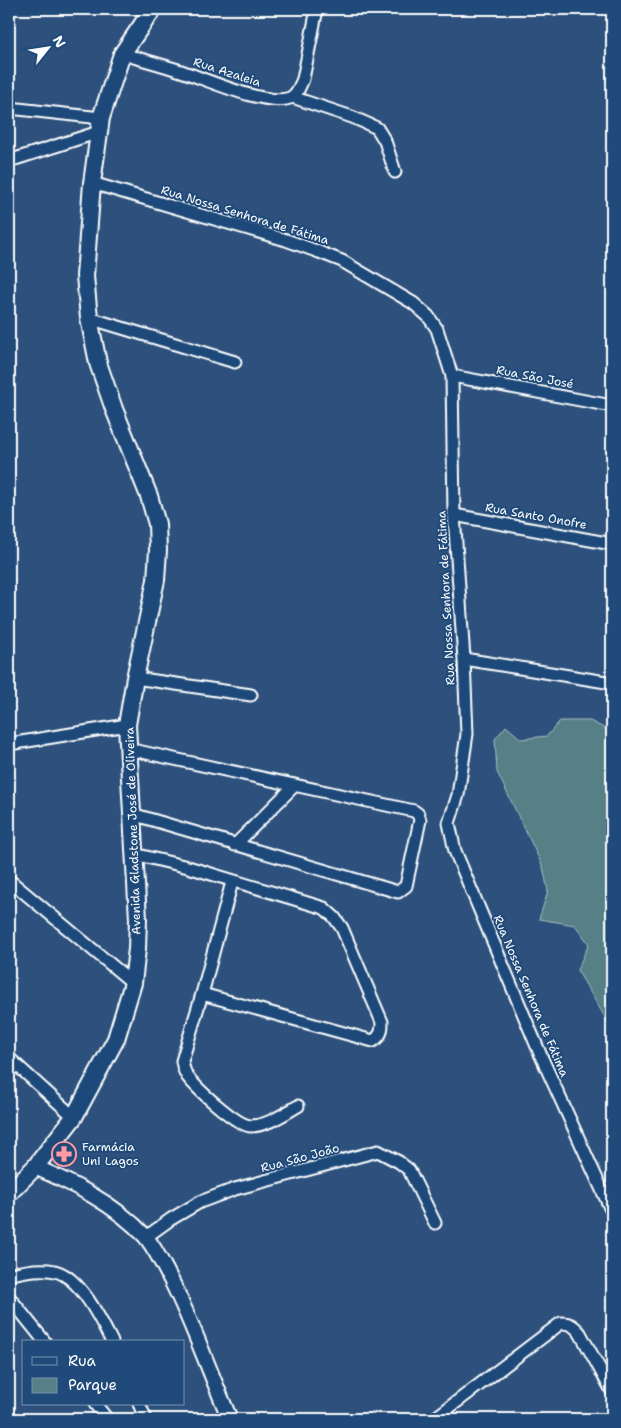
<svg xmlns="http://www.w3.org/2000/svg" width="621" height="1428" font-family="'Shantell Sans',sans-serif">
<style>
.green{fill:#567f86;stroke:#aabfc2}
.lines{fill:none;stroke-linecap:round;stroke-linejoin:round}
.minor-casing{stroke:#fff;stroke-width:15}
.tertiary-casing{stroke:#fff;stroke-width:18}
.secondary-casing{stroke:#fff;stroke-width:20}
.minor{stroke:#1f4a7a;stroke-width:11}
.tertiary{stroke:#1f4a7a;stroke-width:14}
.secondary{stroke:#1f4a7a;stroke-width:16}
.labels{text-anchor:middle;stroke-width:4;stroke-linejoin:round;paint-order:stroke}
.street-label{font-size:12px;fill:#fff;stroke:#1f4a7a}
.poi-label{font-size:12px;fill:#fff;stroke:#1f4a7a;text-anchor:start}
</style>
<rect width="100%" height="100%" fill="#2d517c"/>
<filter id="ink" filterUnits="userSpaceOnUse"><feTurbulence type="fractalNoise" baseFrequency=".02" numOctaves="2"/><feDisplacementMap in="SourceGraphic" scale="10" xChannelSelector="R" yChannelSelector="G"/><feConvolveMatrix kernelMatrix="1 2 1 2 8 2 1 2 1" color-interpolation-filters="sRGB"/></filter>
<g filter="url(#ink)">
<polygon class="green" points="560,721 590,721 612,732 612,1029 577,970 589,944 575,925 539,919 548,891 543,867 497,772 495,739 506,726 521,739 547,736"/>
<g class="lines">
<defs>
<g id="minor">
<path d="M 122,54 C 141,59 159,64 178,70 C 204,78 266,107 290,98 C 297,95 300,86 303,79 L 317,9"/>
<polyline points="292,97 352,117 377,128 385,141 395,172"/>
<polyline points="9,108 101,118"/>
<polyline points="9,161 99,132"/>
<polyline points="92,183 286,240 319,252 342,261 413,303 428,316 437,329 452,376 454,515 464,659 467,734 458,795 449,823 455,851 541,1056 612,1212"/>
<polyline points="89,318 235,362"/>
<polyline points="452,376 612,406"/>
<polyline points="454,515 612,544"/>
<polyline points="464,659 612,683"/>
<polyline points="135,678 251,695"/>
<polyline points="9,744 127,725"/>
<polyline points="128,749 414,811 418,814 420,820 406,886 398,892 132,814"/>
<polyline points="235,845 295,785"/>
<path d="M 134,854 L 188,867 L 324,908 L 334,917 L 342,928 L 382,1022 C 382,1031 381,1036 373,1041 L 202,994 L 182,1061 C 183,1067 184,1071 187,1076 C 196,1088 237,1126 251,1126 C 267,1126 285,1113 298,1106"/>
<polyline points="9,880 133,983"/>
<polyline points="202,994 232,882"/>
<polyline points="9,1058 74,1117"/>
<polyline points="146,1237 171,1219 200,1202 235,1189 378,1151 399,1162 409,1170 435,1223"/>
<path d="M 9,1275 C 23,1271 40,1268 55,1271 C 80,1277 101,1320 112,1342"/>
<polyline points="9,1297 45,1342"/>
<polyline points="95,1404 107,1419"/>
<polyline points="139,1404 146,1419"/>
<path d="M 434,1419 L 561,1323 C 571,1323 574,1326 580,1333 L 612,1391"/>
</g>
<path id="tertiary" d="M 35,1167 C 74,1184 115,1204 145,1236 C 156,1249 164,1267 172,1282 C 194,1326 210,1374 230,1419"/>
<polyline id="secondary" points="9,1193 35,1167 74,1117 116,1039 133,983 137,949 138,919 127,725 135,678 156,580 158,550 157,524 149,496 114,409 98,363 89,318 85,276 92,183 101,118 122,54 153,9"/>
</defs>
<use href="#minor" class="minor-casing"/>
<use href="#tertiary" class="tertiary-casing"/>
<use href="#secondary" class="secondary-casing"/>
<use href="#minor" class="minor"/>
<use href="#tertiary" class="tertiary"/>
<use href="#secondary" class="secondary"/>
</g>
</g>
<defs>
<symbol id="pharmacy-ring" viewBox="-11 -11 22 22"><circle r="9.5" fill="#1f4a7a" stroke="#ff9aa2" stroke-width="1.5"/><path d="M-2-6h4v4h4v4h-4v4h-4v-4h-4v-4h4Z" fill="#ff9aa2"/></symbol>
</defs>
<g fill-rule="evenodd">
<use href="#pharmacy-ring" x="50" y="1140" width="28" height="28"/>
</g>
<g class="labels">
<g class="street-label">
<text transform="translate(227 72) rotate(18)" y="4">Rua Azaleia</text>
<text transform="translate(245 215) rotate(17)" y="4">Rua Nossa Senhora de Fátima</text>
<text transform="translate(535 377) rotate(11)" y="4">Rua São José</text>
<text transform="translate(536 516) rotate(10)" y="4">Rua Santo Onofre</text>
<text transform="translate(446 598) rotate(-93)" y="4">Rua Nossa Senhora de Fátima</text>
<text transform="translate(133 831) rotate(-92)" y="4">Avenida Gladstone José de Oliveira</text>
<text transform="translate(531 996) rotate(67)" y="4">Rua Nossa Senhora de Fátima</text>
<text transform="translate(300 1158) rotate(-15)" y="4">Rua São João</text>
</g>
<g class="poi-label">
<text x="82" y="1151">Farmácia<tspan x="82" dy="14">Uni Lagos</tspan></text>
</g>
</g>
<rect width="621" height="1428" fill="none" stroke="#1f4a7a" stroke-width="30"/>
<rect x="15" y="15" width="591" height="1398" fill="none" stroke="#fff" stroke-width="2" filter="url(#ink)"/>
<rect x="22" y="1340" width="162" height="65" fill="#1f4a7a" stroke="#7992af"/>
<rect x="32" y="1357" width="25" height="8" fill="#1f4a7a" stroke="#7992af"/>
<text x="68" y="1366" font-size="15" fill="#ffffff">Rua</text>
<rect x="32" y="1378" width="25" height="15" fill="#567f86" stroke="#7992af"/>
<text x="68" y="1390" font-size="15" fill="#ffffff">Parque</text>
<g transform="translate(48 48) rotate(60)" stroke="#1f4a7a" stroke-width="4" paint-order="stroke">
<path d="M0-4L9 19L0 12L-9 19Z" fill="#ffffff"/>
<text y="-8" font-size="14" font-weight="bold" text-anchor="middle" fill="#ffffff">N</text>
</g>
</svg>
